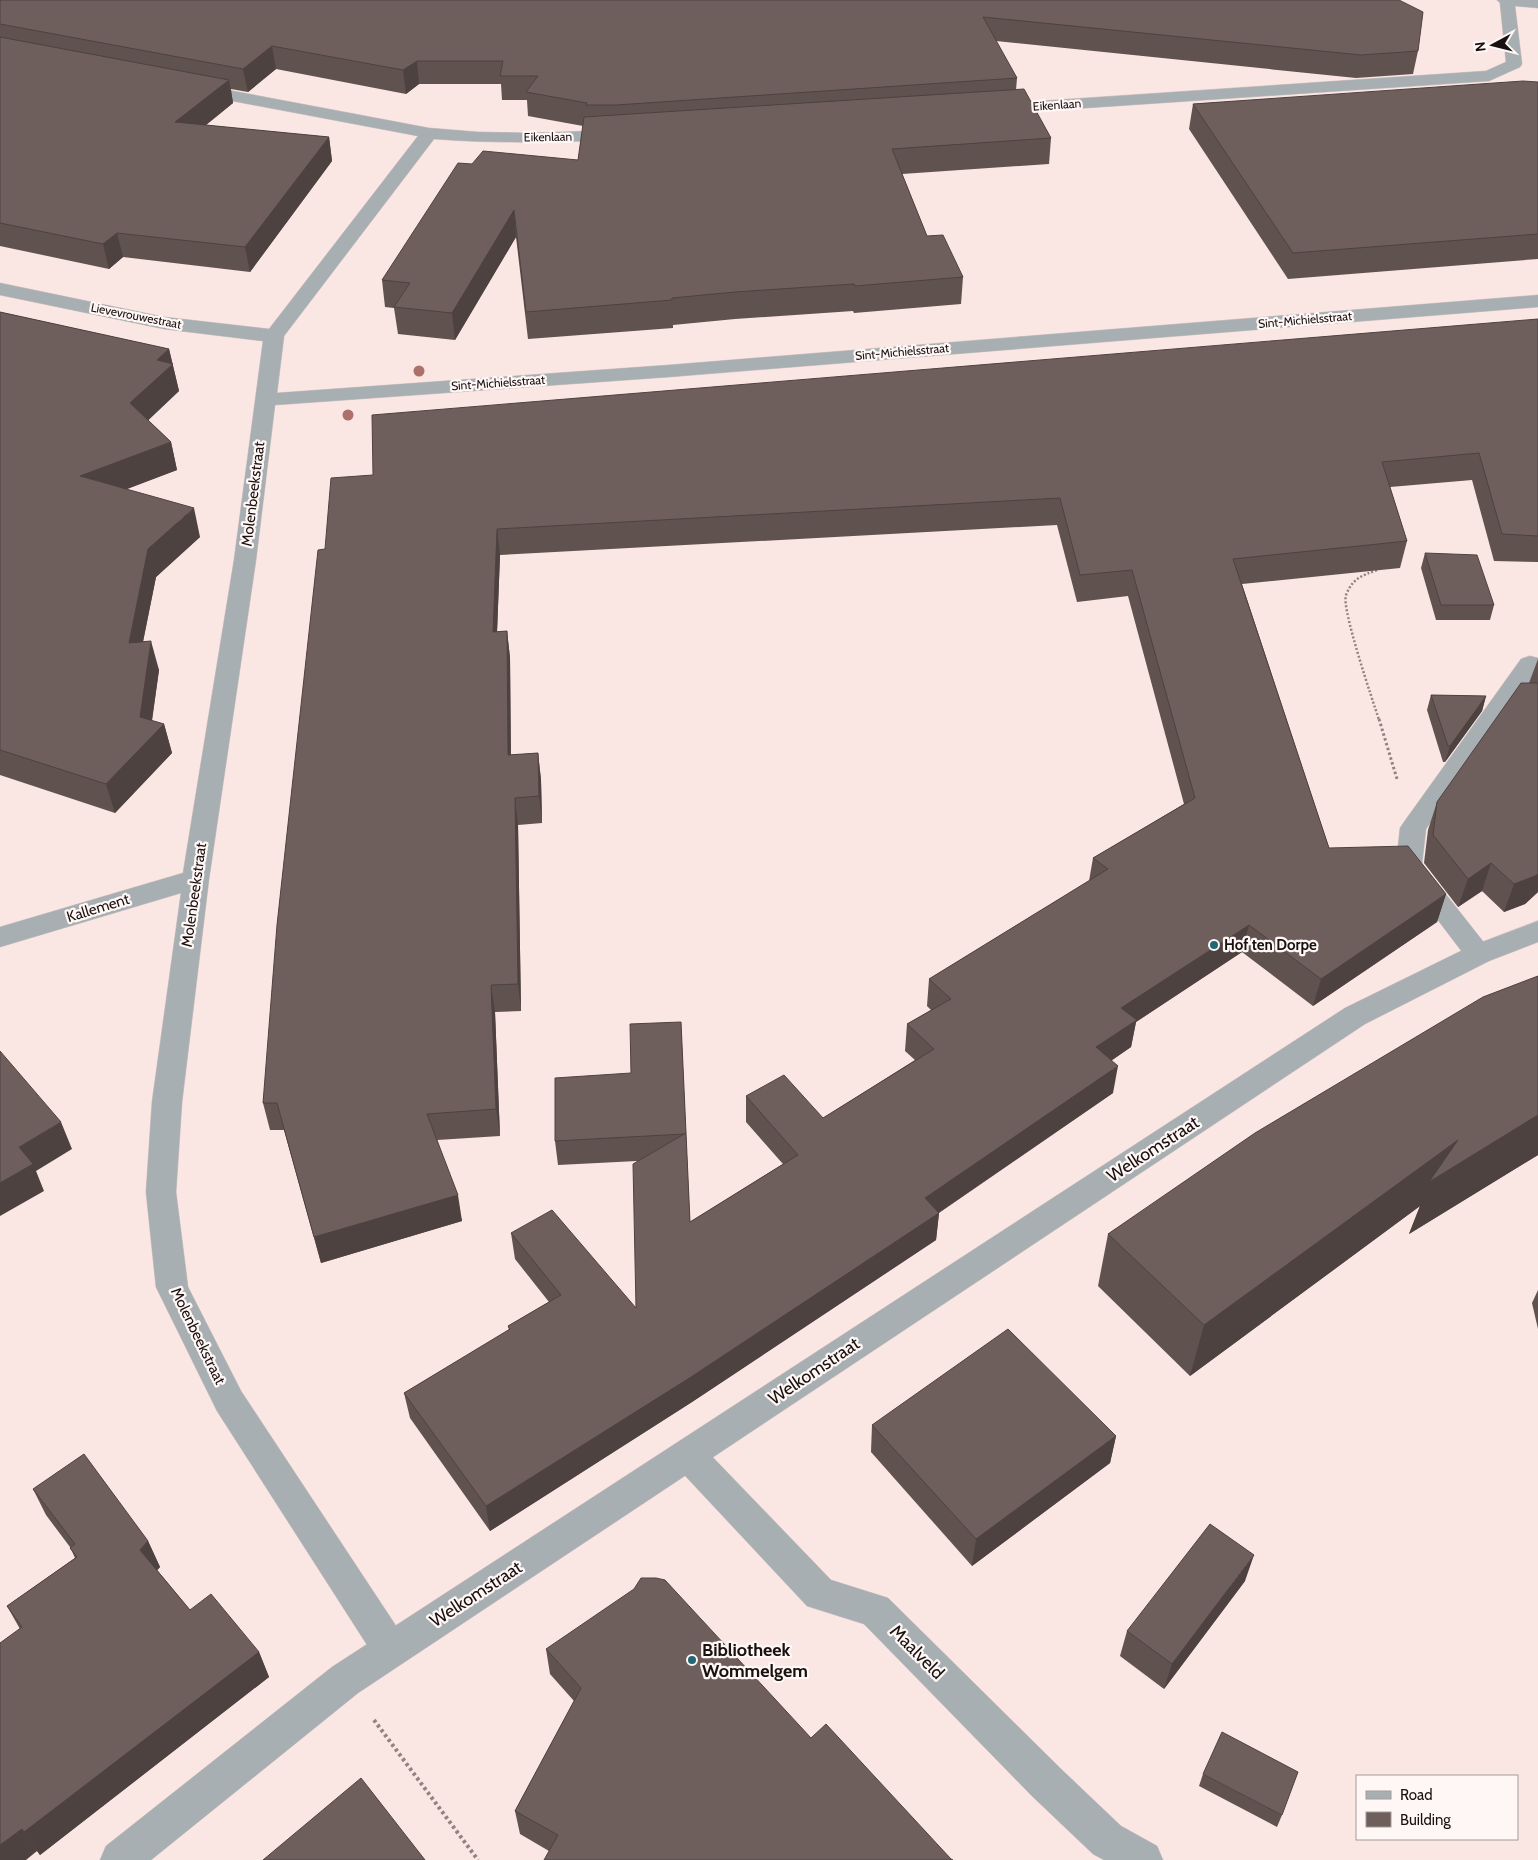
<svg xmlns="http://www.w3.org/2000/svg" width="1538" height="1860" font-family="Cabin,sans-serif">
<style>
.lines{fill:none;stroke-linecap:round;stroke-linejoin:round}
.minor-casing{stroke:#d6c4c1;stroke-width:1}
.tertiary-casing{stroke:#d6c4c1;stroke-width:1}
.path-far2{stroke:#918381;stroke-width:2.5;stroke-dasharray:2 2;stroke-linecap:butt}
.path-far1{stroke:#918381;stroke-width:3;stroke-dasharray:2.5 2.5;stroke-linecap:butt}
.path{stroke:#918381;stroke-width:4;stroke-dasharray:3 3;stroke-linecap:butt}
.minor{fill:#a7afb2;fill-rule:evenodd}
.tertiary{fill:#a7afb2;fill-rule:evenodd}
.tree{fill:#ae706b}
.wall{fill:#5f524f}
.shaded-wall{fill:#4e4240}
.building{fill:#6f5f5c;stroke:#4e4240}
.poi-dot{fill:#216877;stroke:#fef7f5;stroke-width:2}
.labels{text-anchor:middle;stroke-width:4.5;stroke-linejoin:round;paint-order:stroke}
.far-street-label{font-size:12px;fill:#181110;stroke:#fef7f5}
.street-label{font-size:15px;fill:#181110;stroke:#fef7f5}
.poi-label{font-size:15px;font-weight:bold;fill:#181110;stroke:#fef7f5;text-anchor:start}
.near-street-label{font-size:18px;fill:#181110;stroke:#fef7f5}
.near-poi-label{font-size:18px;font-weight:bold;fill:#181110;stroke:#fef7f5;text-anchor:start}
</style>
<rect width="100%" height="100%" fill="#fae6e3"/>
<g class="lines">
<defs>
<g id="minor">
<polygon points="1497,0 1538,0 1538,8 1515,6 1522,64 1520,67 1489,81 996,114 990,113 987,109 990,105 996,104 1486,71 1506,62 1500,3"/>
<path d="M 196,84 L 429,128 L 478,132 L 531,133 L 619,130 L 625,131 L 628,135 L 625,139 L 619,140 C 557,142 496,144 434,139 L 284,336 L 277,393 L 669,365 L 1538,295 L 1538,307 L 669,377 L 275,405 L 256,560 L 209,879 L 182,1102 L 176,1192 L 188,1287 L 241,1391 L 404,1638 L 409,1650 L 404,1662 L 391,1668 L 378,1662 L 217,1411 L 156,1287 L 146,1192 L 152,1102 L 181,893 L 0,947 L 0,927 L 183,873 L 234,560 L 263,341 L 164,329 L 0,295 L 0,283 L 164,317 L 269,329 L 418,136 L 190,93 L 188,89 L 190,85 Z"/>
<polygon points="1530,656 1538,658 1538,670 1426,829 1422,864 1493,954 1489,961 1479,964 1469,961 1396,865 1400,828 1404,822 1521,659"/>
<polygon points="688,1440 700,1444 831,1580 888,1598 1060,1768 1121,1826 1157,1846 1163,1860 1104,1860 1093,1854 1032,1796 864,1624 807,1606 676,1466 671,1455 676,1444"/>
</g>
<polygon id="tertiary" points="1538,921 1538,942 1489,961 1365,1024 358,1693 151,1860 100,1860 106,1846 332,1667 1345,1008 1469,947"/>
</defs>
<use href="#minor" class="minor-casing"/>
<use href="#tertiary" class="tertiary-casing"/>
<path class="path-far2" d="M 1377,570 C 1361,576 1353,578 1346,595 C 1341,608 1373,701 1379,720"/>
<polyline class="path-far1" points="1379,719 1397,779"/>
<polyline class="path" points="374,1720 478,1860"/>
<use href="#minor" class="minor"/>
<use href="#tertiary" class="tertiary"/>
</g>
<g class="tree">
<circle cx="419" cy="371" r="5.5"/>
<circle cx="348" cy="415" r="5.5"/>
</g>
<g class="wall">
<polygon points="0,0 1399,0 1418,51 1413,74 1356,78 996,41 1017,78 1016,90 1051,138 1049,164 902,174 927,236 963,277 961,304 854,313 853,311 735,319 673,325 673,328 528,339 516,237 455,340 398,334 394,308 385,307 382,280 472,164 578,160 583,126 528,116 527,100 502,100 501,84 419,84 406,94 276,69 248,92 231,89 233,103 206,125 329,137 332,161 250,272 123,257 109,269 0,246"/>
<polygon points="1538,82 1538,259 1288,279 1189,129 1193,104"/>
<polygon points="0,312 169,349 179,391 148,420 171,442 177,470 126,489 200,537 156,577 143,642 159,670 152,721 164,724 172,753 115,813 0,775"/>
<polygon points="1538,319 1538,562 1494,561 1472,480 1390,487 1407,541 1400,568 1242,584 1329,848 1446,894 1437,922 1313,1006 1242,952 1136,1022 1131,1047 1111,1061 1113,1093 939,1213 936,1240 692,1402 490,1531 410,1418 404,1393 509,1330 508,1326 549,1302 515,1259 511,1233 636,1308 637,1161 558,1165 555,1141 631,1073 681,1022 690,1222 783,1164 746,1122 746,1096 823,1118 915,1060 905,1051 907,1024 931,1010 927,1006 929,979 1089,881 1093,858 1184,804 1128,596 1077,602 1057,525 500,555 497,632 507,631 510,658 511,755 538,753 541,780 542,823 518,825 521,1011 495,1012 500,1136 437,1140 462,1221 321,1263 284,1130 270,1130 263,1103 325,549 373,475"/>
<polygon points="1425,553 1494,605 1490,620 1436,620 1421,568"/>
<polygon points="1538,659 1538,892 1525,904 1504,912 1482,891 1458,907 1424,863 1428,830 1437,802 1529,683"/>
<polygon points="1431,695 1486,696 1482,711 1445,762 1443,762 1427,710"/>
<polygon points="1538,976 1538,1155 1409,1234 1420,1206 1190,1376 1098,1286 1108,1234"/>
<polygon points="1538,1290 1538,1329 1532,1303"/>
<polygon points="872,1425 1116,1436 1110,1463 972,1566 871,1452"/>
<polygon points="33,1489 148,1541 160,1567 157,1570 190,1610 259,1652 269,1677 40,1855 37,1851 0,1860 20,1629 7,1606 75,1558 70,1547 46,1515"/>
<polygon points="1245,1581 1164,1689 1120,1656 1127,1631"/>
<polygon points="546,1649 811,1738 951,1859 549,1851 520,1834 515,1811 574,1701 550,1674"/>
<polygon points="1203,1774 1282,1815 1277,1827 1199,1786"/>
</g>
<g class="shaded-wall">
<polygon points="272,46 276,69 248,92 243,69"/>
<polygon points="417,61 419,84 406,94 403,70"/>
<polygon points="229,80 233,103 180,146 175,122"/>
<polygon points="329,137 332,161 250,272 245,247"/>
<polygon points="514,210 516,237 455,340 452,313"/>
<polygon points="117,233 123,257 109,269 103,244"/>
<polygon points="169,349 179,391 137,431 130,403 157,360"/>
<polygon points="171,442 177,470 88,504 80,476"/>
<polygon points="194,508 200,537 156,577 137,671 129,643 148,549"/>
<polygon points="497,529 500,555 496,659 493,632"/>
<polygon points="507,631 510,658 511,783 508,755"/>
<polygon points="151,641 159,670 149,740 164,724 172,753 115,813 106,784 140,717"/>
<polygon points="1486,696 1482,711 1445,762 1450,746"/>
<polygon points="538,753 541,780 542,823 539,796"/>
<polygon points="515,798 518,825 521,1011 518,984"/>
<polygon points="1491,863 1482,891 1458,907 1468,879"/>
<polygon points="1538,874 1538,892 1525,904 1504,912 1514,884"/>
<polygon points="1446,894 1437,922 1313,1006 1321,979"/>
<polygon points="1249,925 1242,952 1136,1022 1131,1047 1091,1074 1096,1047 1121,1008"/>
<polygon points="491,985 495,1012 500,1136 496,1109"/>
<polygon points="1118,1066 1113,1093 922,1224 925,1198"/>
<polygon points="1538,1115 1538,1155 1409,1234 1420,1206 1190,1376 1204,1325 1458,1140"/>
<polygon points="61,1122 72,1149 36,1171 44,1191 0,1216 0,1183 19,1147"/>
<polygon points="458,1195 462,1221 321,1263 314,1237"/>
<polygon points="939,1213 936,1240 692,1402 490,1531 486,1506"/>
<polygon points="1116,1436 1110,1463 972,1566 976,1539"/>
<polygon points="148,1541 160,1567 152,1576 140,1550"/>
<polygon points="1254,1555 1245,1581 1164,1689 1172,1664"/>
<polygon points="259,1652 269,1677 40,1855 24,1832"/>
<polygon points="22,1829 37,1851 26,1860 0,1860 0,1845"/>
</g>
<g class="building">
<polygon points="0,0 1399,0 1423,12 1418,51 1361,55 983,17 1017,78 616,105 586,105 587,103 526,92 538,76 500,76 503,61 417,61 403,70 272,46 243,69 0,24"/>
<polygon points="0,37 229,80 175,122 329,137 245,247 117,233 103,244 0,223"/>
<polygon points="1523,81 1538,82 1538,234 1293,253 1193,104"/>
<polygon points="1024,89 1051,138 892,149 927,236 943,235 963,277 855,286 854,284 735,292 672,298 672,300 526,312 514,210 452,313 394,307 410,283 382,280 458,163 472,164 483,151 578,160 584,117"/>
<polygon points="0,312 169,349 157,360 173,364 130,403 171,442 80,476 194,508 148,549 129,643 151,641 140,717 164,724 106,784 0,750"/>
<polygon points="1538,319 1538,536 1502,534 1479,453 1382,462 1407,541 1233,559 1329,848 1408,846 1446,894 1321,979 1249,925 1121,1008 1137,1020 1096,1047 1118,1066 925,1198 939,1213 691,1377 486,1506 404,1393 510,1329 508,1326 561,1295 511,1233 552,1210 636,1308 633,1164 686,1133 690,1222 798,1155 746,1096 784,1075 823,1118 934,1049 907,1024 951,999 929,979 1108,869 1093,858 1195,798 1132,570 1080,575 1060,498 497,529 493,632 507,631 508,755 538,753 539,796 515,798 518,984 491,985 496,1109 427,1114 458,1195 314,1237 277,1103 263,1103 277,925 318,550 325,549 331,478 373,475 372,415"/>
<polygon points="1425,553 1477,555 1494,605 1441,605"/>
<polygon points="1521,683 1538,683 1538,874 1535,876 1514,884 1491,863 1468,879 1433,835 1437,802"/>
<polygon points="1431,695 1486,696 1450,746 1448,746"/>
<polygon points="1538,976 1538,1115 1429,1182 1458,1140 1204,1325 1108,1234 1255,1133 1483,997"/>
<polygon points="681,1022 686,1133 684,1134 555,1141 555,1078 631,1073 630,1024"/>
<polygon points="0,1051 61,1122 19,1147 33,1164 0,1183"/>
<polygon points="1008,1329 1116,1436 976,1539 872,1425"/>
<polygon points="84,1454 148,1541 140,1550 190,1610 211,1594 259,1652 24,1832 22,1829 0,1845 0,1643 22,1627 7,1606 77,1557 70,1548 75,1544 33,1489"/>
<polygon points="1210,1524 1254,1555 1172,1664 1127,1631"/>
<polygon points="641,1578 656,1578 665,1580 811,1738 826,1724 951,1859 953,1860 544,1860 558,1835 515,1811 581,1688 546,1649 634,1589"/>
<polygon points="1222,1732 1298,1772 1282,1815 1203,1774"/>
<polygon points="361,1778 425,1860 263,1860"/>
</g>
<g class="poi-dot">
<circle cx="1214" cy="945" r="5"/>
<circle cx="692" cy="1660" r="5"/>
</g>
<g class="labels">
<g class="far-street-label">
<text transform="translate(1057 105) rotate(-4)" y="4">Eikenlaan</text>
<text transform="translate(548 137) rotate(-1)" y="4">Eikenlaan</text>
<text transform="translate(136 316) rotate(11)" y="4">Lievevrouwestraat</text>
<text transform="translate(1305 320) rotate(-5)" y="4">Sint-Michielsstraat</text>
<text transform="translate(902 352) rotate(-5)" y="4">Sint-Michielsstraat</text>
<text transform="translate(498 383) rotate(-4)" y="4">Sint-Michielsstraat</text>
</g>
<g class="street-label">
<text transform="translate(253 494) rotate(-83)" y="5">Molenbeekstraat</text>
<text transform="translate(194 895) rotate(-82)" y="5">Molenbeekstraat</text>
<text transform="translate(98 908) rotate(-17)" y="5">Kallement</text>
<text transform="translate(198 1336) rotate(64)" y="5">Molenbeekstraat</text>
</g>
<g class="poi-label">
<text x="1224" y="950">Hof ten Dorpe</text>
</g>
<g class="near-street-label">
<text transform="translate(1153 1149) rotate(-33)" y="6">Welkomstraat</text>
<text transform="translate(814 1371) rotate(-34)" y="6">Welkomstraat</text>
<text transform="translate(476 1594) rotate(-33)" y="6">Welkomstraat</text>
<text transform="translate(917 1652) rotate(45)" y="6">Maalveld</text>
</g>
<g class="near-poi-label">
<text x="702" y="1656">Bibliotheek<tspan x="702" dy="21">Wommelgem</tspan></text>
</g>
</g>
<rect x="1356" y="1775" width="162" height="65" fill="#fef7f5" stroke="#a29b99"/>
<rect x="1366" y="1791" width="25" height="8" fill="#a7afb2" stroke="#a29b99"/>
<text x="1400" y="1800" font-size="15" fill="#181110">Road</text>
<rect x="1366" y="1812" width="25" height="15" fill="#6f5f5c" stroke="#a29b99"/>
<text x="1400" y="1825" font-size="15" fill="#181110">Building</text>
<g transform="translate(1493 45) rotate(263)" stroke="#fef7f5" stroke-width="4" paint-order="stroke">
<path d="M0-4L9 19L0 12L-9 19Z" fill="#181110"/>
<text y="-8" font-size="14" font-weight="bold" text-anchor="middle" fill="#181110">N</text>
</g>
</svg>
